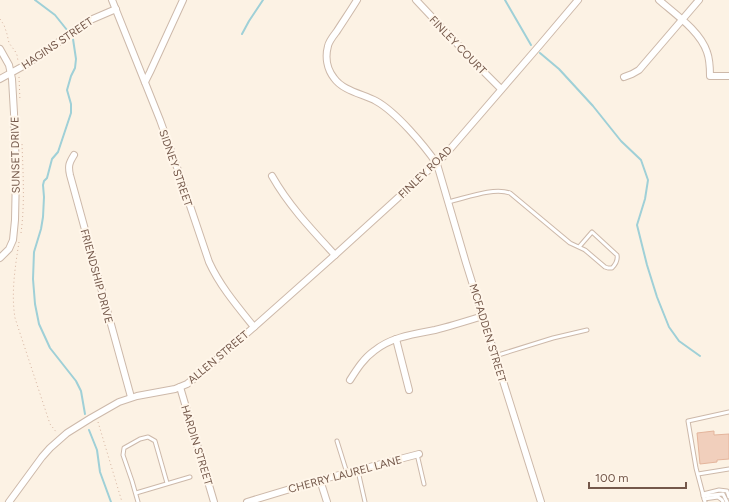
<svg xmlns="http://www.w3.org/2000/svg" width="729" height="502" font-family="Figtree,sans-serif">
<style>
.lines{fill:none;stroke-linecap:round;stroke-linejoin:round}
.stream{stroke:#9fd0d7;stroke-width:2}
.building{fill:#f1cfbc;stroke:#e4b59c}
.lane-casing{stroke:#cdb9aa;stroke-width:5}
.street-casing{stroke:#cdb9aa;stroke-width:8}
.path{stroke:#d6b39f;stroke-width:1;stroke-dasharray:1 3;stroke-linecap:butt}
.lane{stroke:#fff;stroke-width:3}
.street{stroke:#fff;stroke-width:6}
.labels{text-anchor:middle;stroke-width:4;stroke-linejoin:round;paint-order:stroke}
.street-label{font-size:11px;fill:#74584a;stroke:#fff6ea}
</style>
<rect width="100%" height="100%" fill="#fcf2e4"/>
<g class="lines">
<g class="stream">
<polyline points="35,0 55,15 67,30 73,39 76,59 75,68 71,76 67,90 71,104 71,113 58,152 52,159 47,178 44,181 43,185 44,197 43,217 41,229 34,252 33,279 35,304 39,324 50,348 76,381 81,391 85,414"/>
<polyline points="505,0 531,45"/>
<polyline points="242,34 249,21 263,0"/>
<polyline points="540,53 559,69 593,106 621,141 641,160 648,180 645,199 637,225 647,265 657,297 669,327 679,341 700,356"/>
<polyline points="89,430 97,450 100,472 111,502"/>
</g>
</g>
<polygon class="building" points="714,431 714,435 729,434 729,459 717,460 717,462 700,464 697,433"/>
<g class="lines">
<defs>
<g id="lane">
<path d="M 448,202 C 466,198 493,187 510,193 L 570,243 L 585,250 L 605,267 L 608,268 L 612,268 C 616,264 618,260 617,255 L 592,232 L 579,247"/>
<polyline points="495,356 553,338 587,330"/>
<polyline points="337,441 347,473"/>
<polyline points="417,454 424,484"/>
<polyline points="358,471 365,502"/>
<polyline points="698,474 729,469"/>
<polyline points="136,493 190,477"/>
<polyline points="703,494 719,490 727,491 729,497"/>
<polyline points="703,496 723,494 727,502"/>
<polyline points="704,499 718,497 722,500 723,502"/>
<polyline points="138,502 132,481 123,455 124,448 140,439 148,437 155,441 167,483"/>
<polyline points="705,502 696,468 688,421 729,412"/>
</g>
<g id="street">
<path d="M 112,0 L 160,120 L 179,173 L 209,262 C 220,286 237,306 254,327"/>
<path d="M 357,0 C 351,10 344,20 337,31 C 334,35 329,41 328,46 C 325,57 327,69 334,78 C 343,91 363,94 376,101 C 396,112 424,145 437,164 L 466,263 L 541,502"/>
<polyline points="416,0 479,67 501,89"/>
<path d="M 659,0 C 675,14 700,31 707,52 C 710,60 710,68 710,76 L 729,76"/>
<polyline points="0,49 9,65 12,79 14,113 16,173 15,220 13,240 9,249 0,258"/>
<polyline points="624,77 632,74 639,70 699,0"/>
<polyline points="0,79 27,64 46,51 88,21 116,9"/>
<polyline points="145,82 150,72 183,0"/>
<path d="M 74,155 C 69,163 68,166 70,175 L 131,397"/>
<path d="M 272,176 C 289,206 312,230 335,255"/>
<polyline points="396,339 409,390"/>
<path d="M 350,380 C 357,369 364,358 374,351 C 391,337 414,334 435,330 C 451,326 467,321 483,316"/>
<polyline points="180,387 214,502"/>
<polyline points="320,480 327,502"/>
<polyline points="9,502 42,457 50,448 67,433 91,418 119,402 137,396 175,389 187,384 200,374 254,327 335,255 445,155 539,46 578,0"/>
<polyline points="247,502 320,480 419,454"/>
</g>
</defs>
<use href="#lane" class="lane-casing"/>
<use href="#street" class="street-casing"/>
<g class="path">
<polyline points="0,19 4,25 7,34 9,43 15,51 17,55 18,61"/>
<polyline points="19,77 20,101"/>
<path d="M 21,233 C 25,203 23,173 22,143"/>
<path d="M 19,242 C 15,268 11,293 15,318 L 50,424 L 57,433"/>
<polyline points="98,422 122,502"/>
</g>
<use href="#lane" class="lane"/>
<use href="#street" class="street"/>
</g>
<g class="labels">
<g class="street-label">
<text transform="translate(57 43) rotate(-34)" y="4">HAGINS STREET</text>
<text transform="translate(458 45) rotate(46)" y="4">FINLEY COURT</text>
<text transform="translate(15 155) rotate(-91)" y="4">SUNSET DRIVE</text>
<text transform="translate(176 168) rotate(71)" y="4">SIDNEY STREET</text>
<text transform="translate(425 172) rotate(-44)" y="4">FINLEY ROAD</text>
<text transform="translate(97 276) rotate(75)" y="4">FRIENDSHIP DRIVE</text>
<text transform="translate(488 333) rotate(73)" y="4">MCFADDEN STREET</text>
<text transform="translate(218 357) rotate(-40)" y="4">ALLEN STREET</text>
<text transform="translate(197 445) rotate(73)" y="4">HARDIN STREET</text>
<text transform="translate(345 474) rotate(-15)" y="4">CHERRY LAUREL LANE</text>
</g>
</g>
<path d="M589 482v6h97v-6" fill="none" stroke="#74584a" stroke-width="2"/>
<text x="595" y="482" font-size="12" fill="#74584a" stroke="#fff6ea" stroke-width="3" paint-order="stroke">100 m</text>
</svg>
